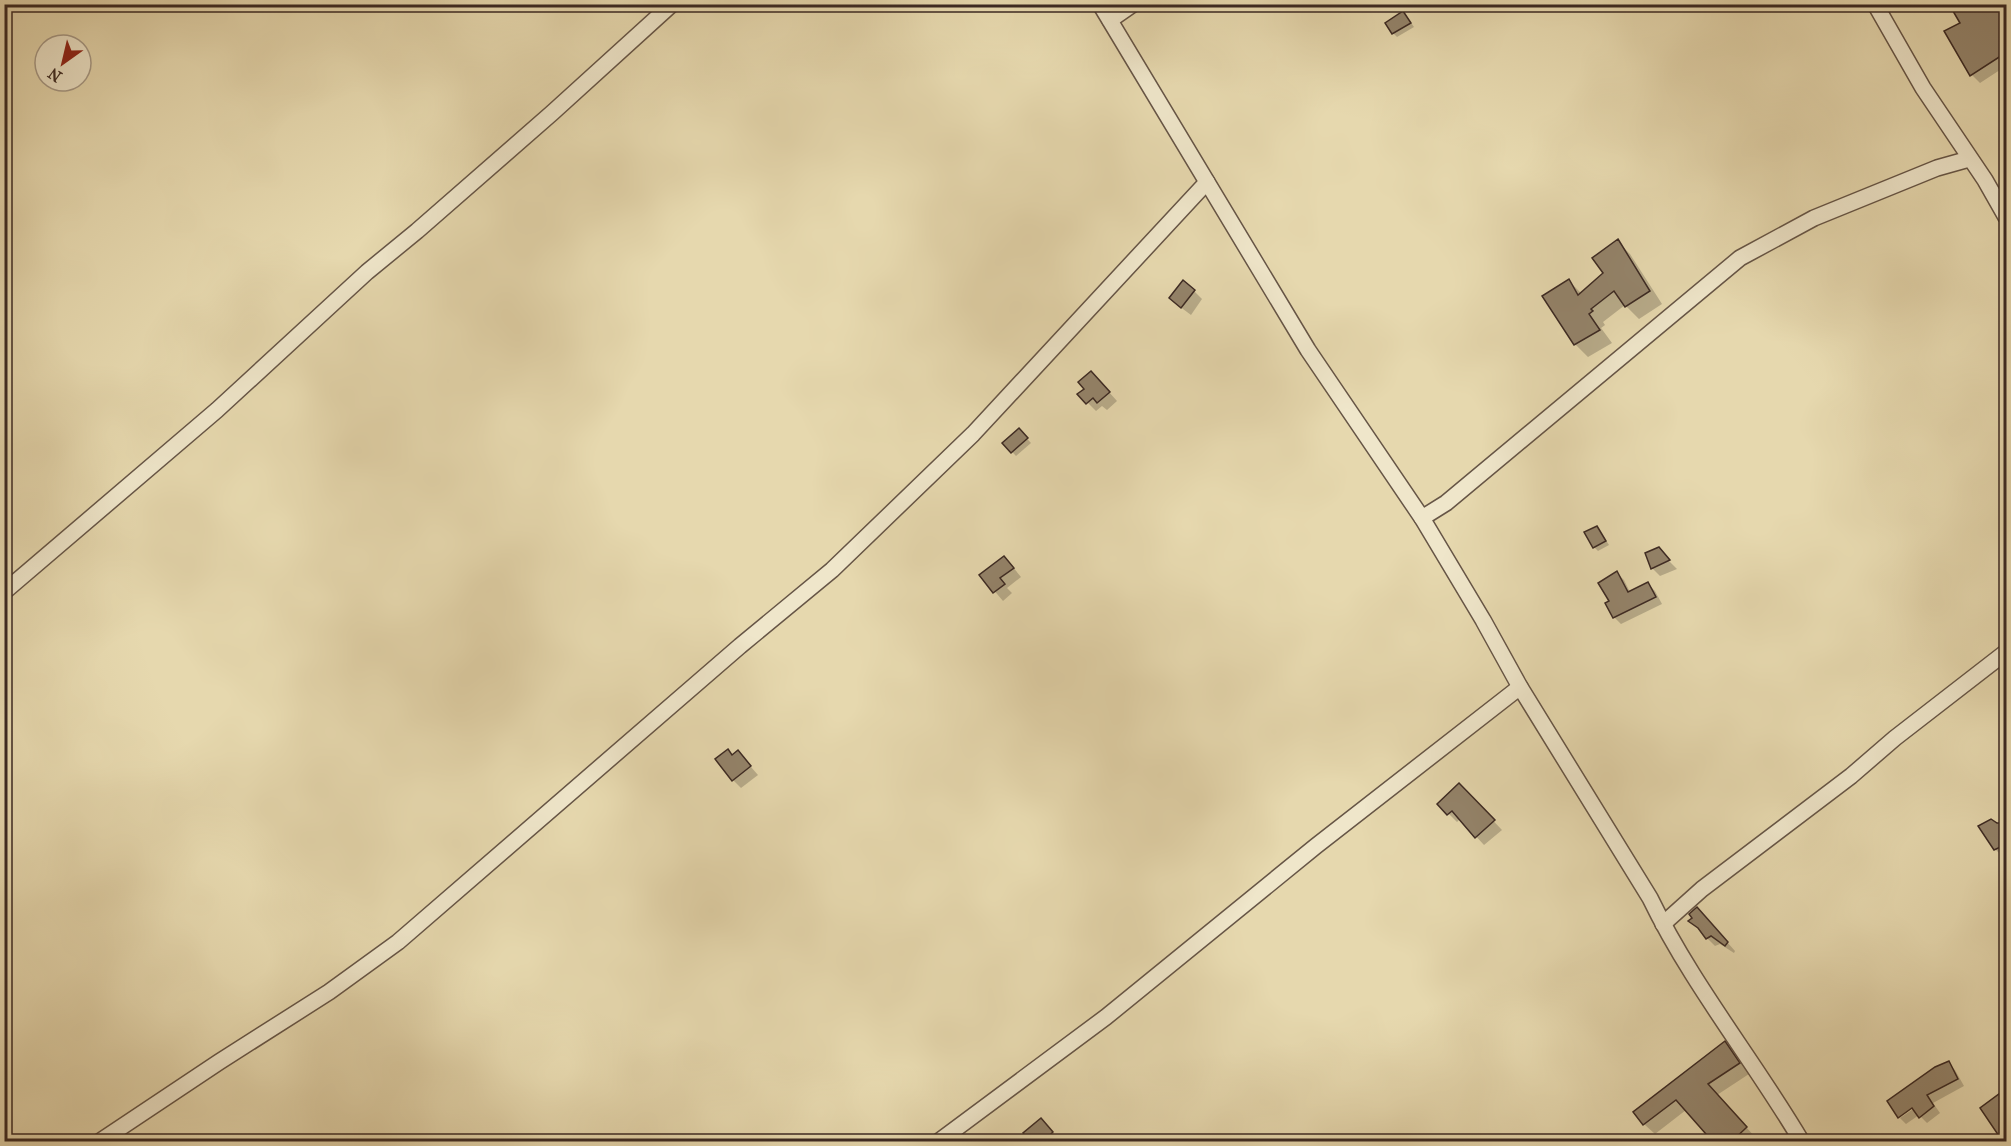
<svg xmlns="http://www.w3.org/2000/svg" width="2011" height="1146" font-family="'IM FELL French Canon',serif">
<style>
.shadow{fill:#0003}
.building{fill:#94846b;stroke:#3b2923;stroke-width:1.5}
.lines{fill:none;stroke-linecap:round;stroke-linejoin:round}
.street-casing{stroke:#665546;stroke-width:18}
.street{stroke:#efe6ca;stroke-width:15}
</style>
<rect width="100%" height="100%" fill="#e6d8ae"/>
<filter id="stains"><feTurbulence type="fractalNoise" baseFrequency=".00333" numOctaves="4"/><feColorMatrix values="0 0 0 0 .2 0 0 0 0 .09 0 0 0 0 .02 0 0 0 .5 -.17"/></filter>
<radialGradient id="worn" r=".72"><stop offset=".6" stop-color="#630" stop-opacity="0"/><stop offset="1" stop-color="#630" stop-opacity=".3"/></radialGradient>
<g class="shadow">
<polygon points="2006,4 2006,57 2002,59 2006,66 1980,83 1972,75 1946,31"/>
<polygon points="1407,17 1414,27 1397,37 1393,33"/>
<polygon points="1617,241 1630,254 1662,304 1639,319 1625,305 1603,322 1605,325 1601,328 1612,343 1588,357 1575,344 1569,281 1582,294 1605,273"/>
<polygon points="1194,291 1202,299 1191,315 1179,306"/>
<polygon points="1099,381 1117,401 1107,410 1102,406 1096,411 1079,394"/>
<polygon points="2006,425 2006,435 2002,427"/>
<polygon points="1019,430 1031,443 1016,456 1004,443"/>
<polygon points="1600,531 1609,545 1598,551 1594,547"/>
<polygon points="1664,556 1677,569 1660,576 1652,568"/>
<polygon points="1012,566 1021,577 1007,588 1012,593 1003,601 981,575"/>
<polygon points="1617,573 1624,580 1630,592 1648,584 1655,591 1662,604 1621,624 1614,617 1611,602"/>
<polygon points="738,752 758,775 741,788 733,780 732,756"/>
<polygon points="1459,785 1502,830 1484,845 1460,819 1457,822 1439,804"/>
<polygon points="2006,827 2006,856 2004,858 1995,849"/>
<polygon points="1705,917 1735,951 1734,953 1720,944 1715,946 1690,921"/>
<polygon points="1725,1043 1735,1053 1749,1074 1717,1095 1756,1138 1755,1142 1715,1142 1686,1110 1655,1134 1644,1124"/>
<polygon points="1948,1063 1955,1070 1964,1086 1933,1103 1940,1113 1927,1123 1919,1115 1906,1124 1900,1118 1919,1105"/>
<polygon points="1049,1128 1060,1141 1031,1142"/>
</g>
<g class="building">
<polygon points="1960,4 2007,4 2007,52 1970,76 1944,31 1960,23 1953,11"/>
<polygon points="1403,11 1411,23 1392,34 1385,23"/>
<polygon points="1618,239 1650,291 1625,307 1614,291 1591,309 1593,311 1589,314 1600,330 1574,345 1542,296 1569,279 1578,295 1603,273 1592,258"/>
<polygon points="1183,280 1195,290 1181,308 1169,298"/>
<polygon points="1091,371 1110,392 1097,403 1093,398 1086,404 1077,394 1084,389 1078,382"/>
<polygon points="1019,428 1028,438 1011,453 1002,443"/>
<polygon points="1597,526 1606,541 1593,548 1584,532"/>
<polygon points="1659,547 1670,560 1651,569 1645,553"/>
<polygon points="1004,556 1014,568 1000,578 1005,584 993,593 979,575"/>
<polygon points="1617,571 1628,592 1648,582 1656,597 1613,618 1605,603 1609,601 1598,583"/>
<polygon points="728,749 732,755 738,750 751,766 732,781 715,759"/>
<polygon points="1459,783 1495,820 1475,838 1452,811 1447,815 1437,804"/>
<polygon points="1991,819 1997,823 2007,823 2007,844 1994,850 1978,826"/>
<polygon points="1697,907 1728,942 1725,946 1711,936 1706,939 1698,928 1688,921 1692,918 1689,914"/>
<polygon points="1725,1041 1740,1063 1708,1084 1747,1127 1731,1142 1713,1142 1676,1100 1643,1125 1633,1112"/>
<polygon points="1949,1061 1958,1079 1927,1095 1934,1106 1919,1118 1912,1108 1898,1118 1887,1101 1935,1067"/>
<polygon points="2007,1088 2007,1142 2003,1142 1980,1108"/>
<polygon points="1041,1118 1053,1132 1042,1142 1029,1142 1023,1133"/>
</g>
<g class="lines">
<defs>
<g id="street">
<path d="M 1100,4 L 1308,350 L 1422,518 L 1483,620 L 1520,687 L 1650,898 C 1692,985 1753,1059 1802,1142"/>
<polyline points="1875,4 1923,88 1985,180 2006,217"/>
<polyline points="1110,20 1133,4"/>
<polyline points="1422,518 1446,503 1740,258 1814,218 1937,168 1969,159"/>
<polyline points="4,592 217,410 367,272 417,231 552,113 672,4"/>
<polyline points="1663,924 1702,889 1851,776 1895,738 2006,652"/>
<polyline points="99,1142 219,1062 329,992 398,942 740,646 832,570 973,434 1207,182"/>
<polyline points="938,1142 1106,1017 1316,846 1520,687"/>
</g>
</defs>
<use href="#street" class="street-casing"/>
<use href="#street" class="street"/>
</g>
<rect width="2011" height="1146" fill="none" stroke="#e6d8ae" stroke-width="24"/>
<rect x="6" y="6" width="1999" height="1134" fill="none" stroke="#3b2923" stroke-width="3"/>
<rect x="12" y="12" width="1987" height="1122" fill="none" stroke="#3b2923" stroke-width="1.5"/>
<g transform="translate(63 63) rotate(214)"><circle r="28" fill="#efe6ca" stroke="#a79a87" stroke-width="1.5"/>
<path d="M0-4.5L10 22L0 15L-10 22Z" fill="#8f2418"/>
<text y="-9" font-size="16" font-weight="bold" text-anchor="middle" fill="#3b2923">N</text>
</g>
<rect width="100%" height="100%" filter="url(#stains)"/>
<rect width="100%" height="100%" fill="url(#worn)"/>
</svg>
